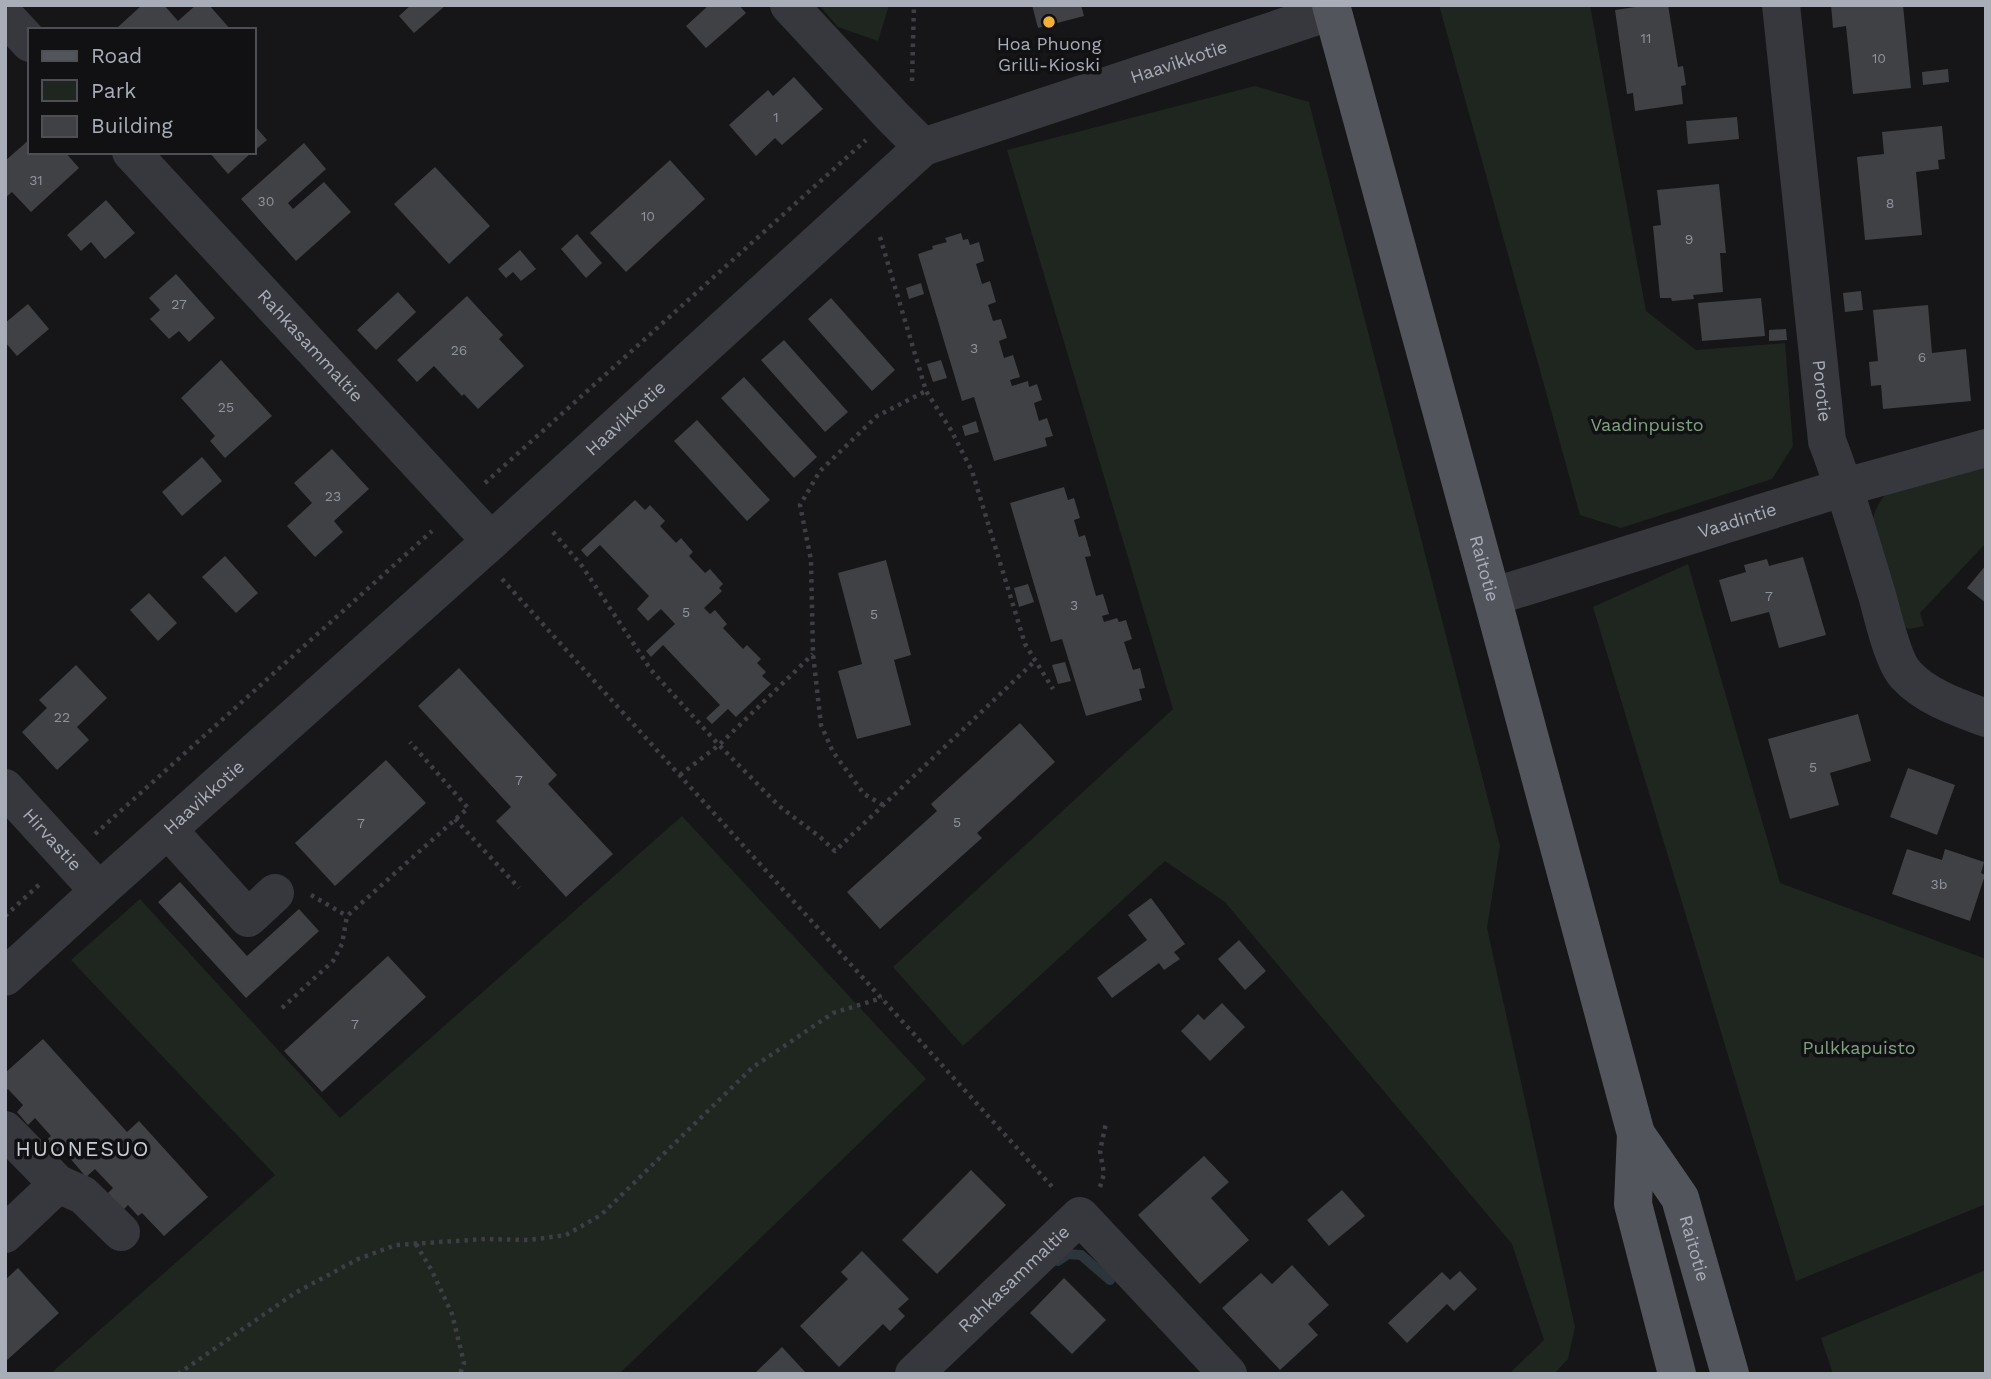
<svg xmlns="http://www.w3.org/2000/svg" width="1991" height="1379" font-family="'Work Sans',sans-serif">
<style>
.green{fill:#1e261f}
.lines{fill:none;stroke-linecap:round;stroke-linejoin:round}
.stream{stroke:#2c353c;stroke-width:10}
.building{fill:#404145}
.path{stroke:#3d3f44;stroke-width:4.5;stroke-dasharray:3.5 5;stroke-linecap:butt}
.minor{stroke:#37383d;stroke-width:38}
.major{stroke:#53555c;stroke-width:38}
.poi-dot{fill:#f2b134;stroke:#111113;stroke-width:2.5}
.labels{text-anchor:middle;stroke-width:7;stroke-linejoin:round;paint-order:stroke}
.number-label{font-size:14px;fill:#8e929b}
.poi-label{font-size:18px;fill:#a8adb8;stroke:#111113}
.street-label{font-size:18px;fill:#a8adb8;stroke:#111113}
.park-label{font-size:18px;fill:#7fa381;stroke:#111113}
.quarter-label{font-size:21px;letter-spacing:2px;fill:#c9ccd4;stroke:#111113}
</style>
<rect width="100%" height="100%" fill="#161618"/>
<g class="green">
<polygon points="819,5 889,5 878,41 838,27"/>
<polygon points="1439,5 1590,5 1646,311 1696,350 1785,343 1793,446 1772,479 1621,528 1580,515"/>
<polygon points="1255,86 1309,102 1500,846 1487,928 1575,1327 1568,1359 1554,1374 1509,1374 1544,1340 1512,1244 1225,902 1165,861 963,1046 893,967 1173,709 1007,150"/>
<path d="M 1986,462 L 1986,543 L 1920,613 L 1924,626 L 1909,629 L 1901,626 L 1873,518 C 1876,506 1882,498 1891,489 Z"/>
<polygon points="1688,564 1780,883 1986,959 1986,1204 1796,1281 1593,607"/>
<polygon points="682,816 926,1079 619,1374 50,1374 275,1175 71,960 140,899 340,1118"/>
<polygon points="1986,1270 1986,1374 1833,1374 1821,1338"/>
</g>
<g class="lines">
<polyline class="stream" points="1058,1261 1068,1254 1081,1255 1110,1280"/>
</g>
<g class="building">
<polygon points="142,5 164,5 178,21 196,5 209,5 231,30 121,30 118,27"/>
<polygon points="411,5 446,5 414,33 399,16"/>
<polygon points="709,5 739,5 746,13 706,48 686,26"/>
<polygon points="1032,5 1081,5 1084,16 1038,28"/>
<polygon points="1649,5 1668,5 1678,67 1683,66 1686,85 1681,86 1683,104 1635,111 1633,93 1627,94 1615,10"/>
<polygon points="1831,5 1903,5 1911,88 1853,94 1846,26 1833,28"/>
<polygon points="1948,69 1949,82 1923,85 1922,72"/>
<polygon points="794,77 823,109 782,145 775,138 756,156 729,125 768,90 773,96"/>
<polygon points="1737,117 1739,139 1688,144 1686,121"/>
<polygon points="254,125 267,140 254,151"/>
<polygon points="1942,126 1945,159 1938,160 1939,169 1916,172 1922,235 1865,240 1857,157 1884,154 1882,132"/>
<polygon points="30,139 30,152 65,152 79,168 31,212 12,192 5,198 5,161"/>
<polygon points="304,143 326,169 288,203 293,209 324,182 351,212 296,261 241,199"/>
<polygon points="209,152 252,152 228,174"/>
<polygon points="670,160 705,199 626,272 590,233"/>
<polygon points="435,167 490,226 449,264 394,204"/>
<polygon points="1719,184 1726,253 1720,253 1723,292 1693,295 1694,299 1672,301 1671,298 1660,298 1653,226 1661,225 1657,190"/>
<polygon points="106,200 135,233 105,259 91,242 81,251 67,235"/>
<polygon points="961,233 963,240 968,239 970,245 979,242 984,261 976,264 982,284 990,281 996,302 988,305 993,321 1001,319 1007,338 999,341 1004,358 1013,355 1020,377 1010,380 1012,386 1028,381 1029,387 1037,384 1042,400 1034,403 1039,421 1047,418 1053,436 1045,438 1047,446 994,461 974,397 962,401 918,254 933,249 932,246 947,242 945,238"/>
<polygon points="577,234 602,263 586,278 561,249"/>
<polygon points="520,250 536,269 521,281 513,272 506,278 498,269"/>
<polygon points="176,274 215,318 189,342 179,331 169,339 150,319 160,310 149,298"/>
<polygon points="921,283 924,294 909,299 906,288"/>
<polygon points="1861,291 1863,310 1845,312 1843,293"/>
<polygon points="398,292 416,312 376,350 357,330"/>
<polygon points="467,296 503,335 499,339 524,366 478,409 464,394 462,396 434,366 417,382 397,360"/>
<polygon points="831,298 895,370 872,391 808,319"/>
<polygon points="1761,298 1765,336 1702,341 1698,303"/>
<polygon points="28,304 49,329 17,356 5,342 5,323"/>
<polygon points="1928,305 1932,353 1966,349 1971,401 1883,409 1881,385 1871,386 1869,362 1878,361 1873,310"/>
<polygon points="1786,329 1787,340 1769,341 1769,330"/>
<polygon points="784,340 848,412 825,432 761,360"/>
<polygon points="221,360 272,416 225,458 210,441 215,436 181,398"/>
<polygon points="941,360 947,378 933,382 927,364"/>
<polygon points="744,377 817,457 794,478 721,398"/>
<polygon points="697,420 770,500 747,521 674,441"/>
<polygon points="976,421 979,432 965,436 962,426"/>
<polygon points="332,449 369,489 334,521 343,532 315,557 287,526 312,503 294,483"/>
<polygon points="202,457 222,481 182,516 162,492"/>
<polygon points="1064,487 1068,500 1074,498 1080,518 1074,520 1079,537 1085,535 1091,556 1085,557 1096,596 1103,594 1109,614 1102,616 1104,622 1117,618 1119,622 1126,620 1132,639 1124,642 1133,670 1140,668 1145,688 1139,689 1142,700 1086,716 1062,639 1051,642 1010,503"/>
<polygon points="635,500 645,510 650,505 665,521 660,526 676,543 681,538 693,552 689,556 705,573 710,569 723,584 719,588 722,591 704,608 710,614 715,610 727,624 723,628 743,649 747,645 761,659 757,663 766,672 762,676 771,684 736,717 728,709 712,724 706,718 720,705 663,645 651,657 646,651 675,624 661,609 648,621 637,609 649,596 600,545 587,557 581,550"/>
<polygon points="225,556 258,593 236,613 202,577"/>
<polygon points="1803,557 1826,635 1779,648 1769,612 1731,622 1719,580 1746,572 1744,565 1767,559 1769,566"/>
<polygon points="886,560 911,655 894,660 911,725 857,739 838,671 862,664 838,573"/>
<polygon points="1986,565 1986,603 1967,588"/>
<polygon points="1028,584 1034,602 1019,607 1014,588"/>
<polygon points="149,593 177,623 158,641 130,610"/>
<polygon points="1065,662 1071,681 1058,684 1052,665"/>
<polygon points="76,665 107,698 77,727 89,740 57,770 22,732 47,708 39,700"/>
<polygon points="459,668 557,775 548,784 613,854 566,897 496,821 511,807 418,706"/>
<polygon points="1858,714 1871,761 1830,773 1839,805 1790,819 1768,739"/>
<polygon points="1020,723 1055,762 977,833 982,838 880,929 847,892 937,811 931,804"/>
<polygon points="386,760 426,803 335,886 295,843"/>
<polygon points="1908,768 1955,785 1937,835 1890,817"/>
<polygon points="1907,849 1942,860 1945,849 1984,862 1981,873 1985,875 1970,921 1892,894"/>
<polygon points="180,882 247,956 299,909 319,931 246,998 158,902"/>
<polygon points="1151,898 1185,944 1174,952 1180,959 1164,970 1159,963 1112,998 1097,978 1147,940 1128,915"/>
<polygon points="1239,940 1266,971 1245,990 1218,959"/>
<polygon points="388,956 426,997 322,1092 284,1051"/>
<polygon points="1222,1003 1245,1027 1210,1061 1181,1031 1198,1014 1204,1020"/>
<polygon points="43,1039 127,1132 139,1121 208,1197 164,1236 142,1213 138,1216 128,1205 123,1210 108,1193 113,1188 95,1169 86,1177 64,1151 57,1157 44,1142 51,1136 35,1118 28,1125 17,1112 23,1105 8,1089 5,1092 5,1073"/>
<polygon points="1204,1156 1229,1182 1211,1198 1249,1240 1200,1284 1138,1215"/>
<polygon points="971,1170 1006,1205 937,1274 902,1240"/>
<polygon points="1342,1190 1365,1216 1329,1246 1307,1220"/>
<polygon points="862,1251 909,1299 898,1309 905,1316 890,1331 883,1324 839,1367 800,1326 848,1279 841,1272"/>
<polygon points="1292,1265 1329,1305 1308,1324 1318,1335 1280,1370 1222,1308 1261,1273 1272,1284"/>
<polygon points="18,1268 59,1313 5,1362 5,1280"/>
<polygon points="1460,1271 1477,1289 1454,1311 1447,1304 1407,1343 1388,1323 1442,1272 1450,1280"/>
<polygon points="1064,1278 1106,1320 1072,1354 1030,1313"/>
<polygon points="782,1347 807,1374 754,1374"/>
</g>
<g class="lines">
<g class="path">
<polyline points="912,81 914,5"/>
<polyline points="880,237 926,391 951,430 972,471 1025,644 1053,689"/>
<polyline points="485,483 866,140"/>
<polyline points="553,532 582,566 651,670 719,745 779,806 820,837 835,851 1035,661"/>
<polyline points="502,579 1055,1190"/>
<polyline points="680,775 719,745 813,654"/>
<polyline points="883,805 864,794 833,752 821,725 813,654 811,560 800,505 820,471 877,416 926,391"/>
<polyline points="455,819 519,888"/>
<polyline points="95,834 432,531"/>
<polyline points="311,895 347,916"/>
<polyline points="5,916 42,882"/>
<polyline points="282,1008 333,961 342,944 347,916 468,808 410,742"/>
<polyline points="1100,1187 1104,1174 1100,1151 1106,1123"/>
<polyline points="416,1244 432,1271 452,1314 464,1363 460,1374"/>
<polyline points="178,1374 295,1293 358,1259 396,1245 485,1239 529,1240 566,1235 601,1215 753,1067 833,1013 882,998"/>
</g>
<g class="minor">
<polyline points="789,5 892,116 923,147"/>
<path id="s1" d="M 1781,5 L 1827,441 C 1847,492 1861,543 1877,595 C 1882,613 1893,662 1906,675 C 1926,697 1959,708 1986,718"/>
<polyline points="5,16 30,43"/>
<path id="s2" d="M 131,152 L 491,541"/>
<path id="s3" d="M 1492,597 L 1845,487 L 1986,448"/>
<path id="s4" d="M 5,788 L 99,891"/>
<polyline points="168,830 248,918 275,893"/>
<path id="s5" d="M 5,977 L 99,891 L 491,541 L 923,147 L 1332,11"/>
<polyline points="5,1130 58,1184 83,1195 121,1232"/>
<polyline points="5,1234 58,1184"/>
<path id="s6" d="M 914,1374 L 1080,1216 L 1228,1374"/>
</g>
<g class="major">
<path id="s7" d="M 1331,5 L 1492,597 L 1636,1134 L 1633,1204 L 1677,1374"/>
<path id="s8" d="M 1636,1134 L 1680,1198 L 1730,1374"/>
</g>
</g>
<circle class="poi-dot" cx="1049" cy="22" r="7"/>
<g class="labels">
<g class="number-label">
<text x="1646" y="43">11</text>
<text x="1879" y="63">10</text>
<text x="776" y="122">1</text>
<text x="36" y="185">31</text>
<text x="266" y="206">30</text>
<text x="1890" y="208">8</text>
<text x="648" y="221">10</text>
<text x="1689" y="244">9</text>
<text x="179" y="309">27</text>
<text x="974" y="353">3</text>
<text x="459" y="355">26</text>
<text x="1922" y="362">6</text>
<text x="226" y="412">25</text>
<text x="333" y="501">23</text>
<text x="1769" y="601">7</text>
<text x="1074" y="610">3</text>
<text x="686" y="617">5</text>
<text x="874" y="619">5</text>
<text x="62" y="722">22</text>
<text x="1813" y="772">5</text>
<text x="519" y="785">7</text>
<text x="957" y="827">5</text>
<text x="361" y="828">7</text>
<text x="1939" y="889">3b</text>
<text x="355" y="1029">7</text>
</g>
<g class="poi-label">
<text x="1049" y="50">Hoa Phuong<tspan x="1049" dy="21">Grilli-Kioski</tspan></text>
</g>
<g class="street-label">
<text dy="6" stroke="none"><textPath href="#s5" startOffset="1507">Haavikkotie</textPath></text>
<text dy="6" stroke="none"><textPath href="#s2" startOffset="264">Rahkasammaltie</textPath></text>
<text dy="6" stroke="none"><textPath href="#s1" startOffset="388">Porotie</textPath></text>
<text dy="6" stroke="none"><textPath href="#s5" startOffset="835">Haavikkotie</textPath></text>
<text dy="6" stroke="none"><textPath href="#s3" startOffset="257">Vaadintie</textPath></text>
<text dy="6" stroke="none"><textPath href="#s7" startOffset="584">Raitotie</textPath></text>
<text dy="6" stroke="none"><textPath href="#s5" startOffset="268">Haavikkotie</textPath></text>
<text dy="6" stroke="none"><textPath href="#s4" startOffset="70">Hirvastie</textPath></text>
<text dy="6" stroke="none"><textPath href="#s8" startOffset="130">Raitotie</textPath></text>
<text dy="6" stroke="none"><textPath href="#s6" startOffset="138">Rahkasammaltie</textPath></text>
</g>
<g class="park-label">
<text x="1647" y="431">Vaadinpuisto</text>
<text x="1859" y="1054">Pulkkapuisto</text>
</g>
<g class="quarter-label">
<text x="83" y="1156">HUONESUO</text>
</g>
</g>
<rect width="1991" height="1379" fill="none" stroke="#a8adb8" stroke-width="14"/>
<rect x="28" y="28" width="228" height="126" fill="#111113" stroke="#4d4f55" stroke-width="2"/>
<rect x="42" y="51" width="35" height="10" fill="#53555c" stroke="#4d4f55" stroke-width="2"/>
<text x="91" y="63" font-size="21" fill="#a8adb8">Road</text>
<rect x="42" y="80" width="35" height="21" fill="#1e261f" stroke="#4d4f55" stroke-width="2"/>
<text x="91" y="98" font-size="21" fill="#a8adb8">Park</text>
<rect x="42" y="116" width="35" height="21" fill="#404145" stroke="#4d4f55" stroke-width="2"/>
<text x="91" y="133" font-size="21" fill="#a8adb8">Building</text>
</svg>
